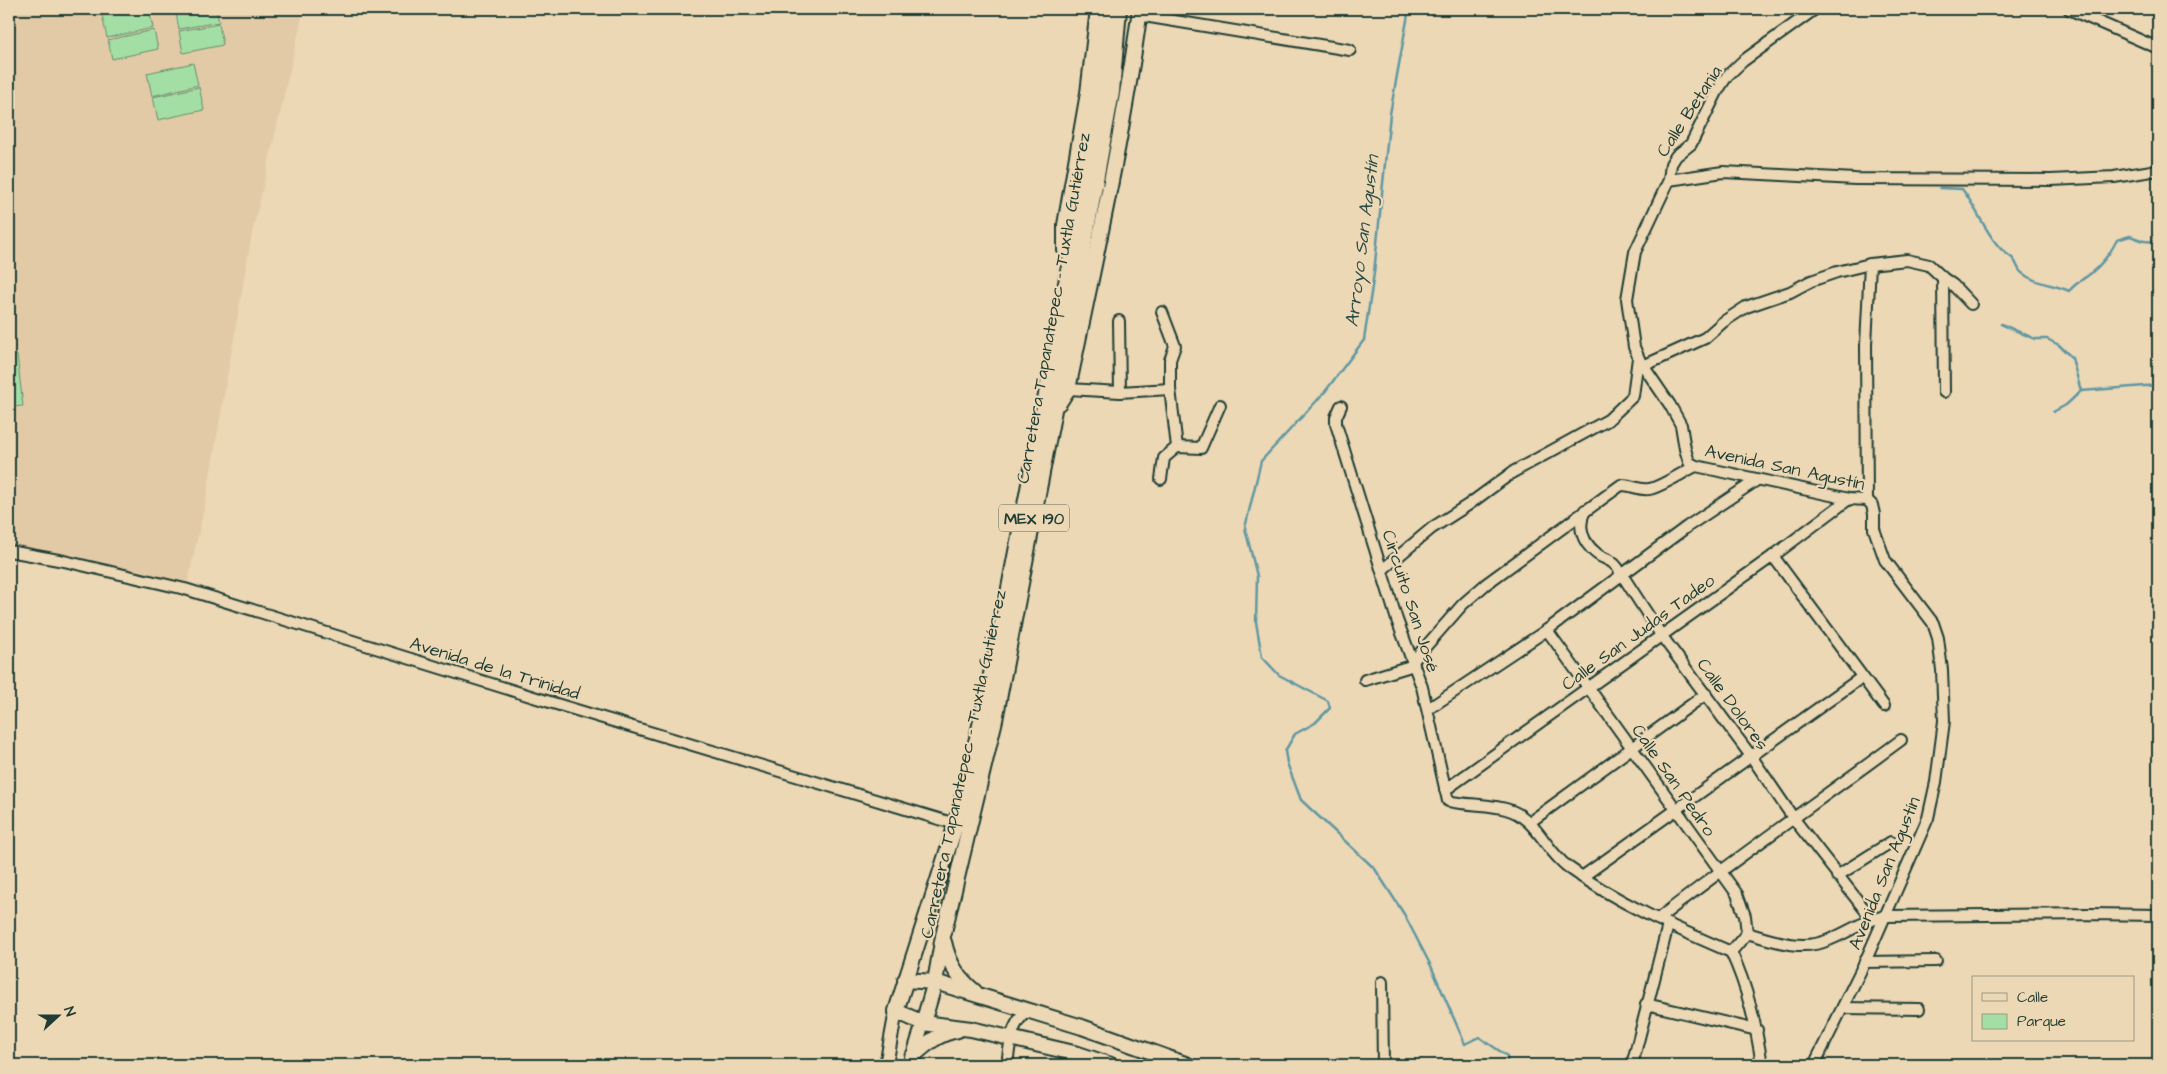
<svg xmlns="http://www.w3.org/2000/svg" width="2167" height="1074" font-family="'Architects Daughter',sans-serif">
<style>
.built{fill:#e3caa6}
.green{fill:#a3dfa5;stroke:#618e6c}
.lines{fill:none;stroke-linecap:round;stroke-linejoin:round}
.stream{stroke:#6098a2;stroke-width:2.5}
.minor-casing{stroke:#1f3d34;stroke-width:14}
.major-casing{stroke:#1f3d34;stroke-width:16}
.highway-casing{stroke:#1f3d34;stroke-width:18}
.minor{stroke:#edd8b6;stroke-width:10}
.major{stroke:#edd8b6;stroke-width:12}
.highway{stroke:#edd8b6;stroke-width:14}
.labels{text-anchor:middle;stroke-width:4.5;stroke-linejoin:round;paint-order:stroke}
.shield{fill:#edd8b6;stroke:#5d6c5b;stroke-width:1}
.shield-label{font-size:16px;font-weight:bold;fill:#1f3d34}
.street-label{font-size:18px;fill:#1f3d34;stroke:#edd8b6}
.water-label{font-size:19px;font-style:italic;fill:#2a4c46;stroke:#edd8b6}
</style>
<rect width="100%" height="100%" fill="#edd8b6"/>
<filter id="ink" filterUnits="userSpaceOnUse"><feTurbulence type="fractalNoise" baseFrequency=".02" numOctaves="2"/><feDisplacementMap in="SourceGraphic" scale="10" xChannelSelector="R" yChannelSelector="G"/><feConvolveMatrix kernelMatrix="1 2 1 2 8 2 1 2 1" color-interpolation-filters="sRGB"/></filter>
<g filter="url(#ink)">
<polygon class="built" points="9,9 304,9 251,239 206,500 188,581 163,583 9,546"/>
<g class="green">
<polygon points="131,9 149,9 153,28 107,38 102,15"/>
<polygon points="175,9 216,9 219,22 179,29"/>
<polygon points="219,24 223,45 183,53 179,31"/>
<polygon points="154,30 158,49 112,59 108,40"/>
<polygon points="193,63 198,85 152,96 147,73"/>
<polygon points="199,87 204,110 158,120 153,97"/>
<polygon points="17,355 23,406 9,407 9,356"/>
</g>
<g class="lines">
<g class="stream">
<polyline points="1409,9 1390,114 1374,273 1364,340 1324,393 1261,461 1245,528 1257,576 1256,622 1262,657 1279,675 1328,701 1330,708 1315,723 1295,734 1285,751 1287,763 1301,800 1375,869 1404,914 1431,966 1465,1044 1479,1037 1507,1056 1507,1065"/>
<path d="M 1940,188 L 1962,189 C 1977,208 1985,233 2002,250 C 2006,254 2011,256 2014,260 C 2017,264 2018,270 2022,273 C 2036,284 2053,284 2069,291 C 2076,283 2082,280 2090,274 C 2101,265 2111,252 2117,240 L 2130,236 L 2144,241 L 2158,242"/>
<polyline points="2001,324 2035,339 2047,339 2059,345 2072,358 2081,391"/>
<polyline points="2053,412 2066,405 2081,391 2158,385"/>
</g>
<defs>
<g id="minor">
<polyline points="2069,9 2158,48"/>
<polyline points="1144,16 1350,50"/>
<polyline points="1669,180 1723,172 1855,179 2051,180 2114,177 2158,170"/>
<polyline points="1943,278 1944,392"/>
<polyline points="1119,321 1120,392"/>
<polyline points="1643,366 1705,338 1723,322 1746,307 1790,292 1811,281 1837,272 1870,264 1907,260 1929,265 1943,278 1953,285 1971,304"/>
<polyline points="1068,389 1120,392 1170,389"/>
<path d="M 1341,406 L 1336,417 L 1336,424 L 1397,620 L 1422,687 L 1448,801 C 1469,806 1492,803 1512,811 C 1538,822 1546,851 1568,867 C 1617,903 1675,928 1731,952 C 1748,988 1756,1026 1762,1065"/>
<polyline points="1177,447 1201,448 1220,405"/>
<polyline points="1161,479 1164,458 1177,447 1170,389 1170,360 1175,346 1162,312"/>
<polyline points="1867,500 1866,345 1870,264"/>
<path d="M 1585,510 C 1577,527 1582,542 1597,554 C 1604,560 1609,557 1617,567 L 1661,635 L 1751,756 L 1794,819 L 1872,919"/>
<polyline points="9,551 64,561 185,589 553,703 962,826"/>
<polyline points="1773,556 1884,706"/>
<polyline points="1382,570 1432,528 1468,505 1513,472 1608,420 1633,396 1638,358"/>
<polyline points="1547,630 1737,894 1745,916 1747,933 1731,952"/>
<path d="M 1413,661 L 1463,604 L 1486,584 L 1621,485 C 1630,484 1639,491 1649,489 C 1659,488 1685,471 1696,466"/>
<polyline points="1365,680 1414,665"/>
<polyline points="1428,709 1547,630 1688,526 1757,480"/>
<polyline points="1445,790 1773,556 1849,499"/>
<polyline points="1530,822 1706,694"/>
<polyline points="1837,876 1891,842"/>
<polyline points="1582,877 1862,677"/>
<path d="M 1658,919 C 1737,857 1820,800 1901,740"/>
<path d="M 1747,933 C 1772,940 1800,951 1826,941 C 1846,934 1863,920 1886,916 L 2090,914 L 2158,915"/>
<polyline points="1865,962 1936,961"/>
<polyline points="1382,982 1383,1065"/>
<polyline points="1646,1004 1757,1030"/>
<polyline points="1843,1008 1919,1009"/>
<path d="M 1007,1065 C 1010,1044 1010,1025 1028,1010"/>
<polyline points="1632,1065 1668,925"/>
<polyline points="1814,1065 1865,962 1928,818 1936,782 1944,721 1942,670 1938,638 1933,623 1885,560 1874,529 1874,514 1872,505 1867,500 1849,499 1696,466 1689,462 1685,449 1681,425 1670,405 1640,361 1634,347 1627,299 1635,252 1669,180 1671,164 1676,156 1691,144 1718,90 1727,76 1743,61 1815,9"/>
</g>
<g id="major">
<polyline points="886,1065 896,1011"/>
<polyline points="910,1065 923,1023"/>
</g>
<g id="highway">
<polyline points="1108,9 1100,93 1044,406 1005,609 979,730 956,824 896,1011 923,1023 971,1029 1078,1054 1111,1065"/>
<polyline points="1065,251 1065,225 1088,93 1098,9"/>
<path d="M 1059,403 L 1068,389 C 1094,263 1123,137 1140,9"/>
<path d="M 944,942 C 949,964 958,978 975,992"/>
<polyline points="905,980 935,982 1082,1027 1188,1065"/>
<polyline points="923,1023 935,982 943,936 995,720 1054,410 1112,92 1119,9"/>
<path d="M 912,1057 C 926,1044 939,1033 958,1030"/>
</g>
</defs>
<use href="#minor" class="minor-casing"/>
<use href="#major" class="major-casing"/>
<use href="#highway" class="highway-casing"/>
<use href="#minor" class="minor"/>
<use href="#major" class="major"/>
<use href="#highway" class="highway"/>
</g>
</g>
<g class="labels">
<rect class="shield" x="999" y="504.5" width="70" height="27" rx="4"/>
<g class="shield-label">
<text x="1034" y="524">MEX 190</text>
</g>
<g class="street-label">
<text transform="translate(1689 111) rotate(-57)" y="6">Calle Betania</text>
<text transform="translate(1053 308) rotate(-80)" y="6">Carretera Tapanatepec - Tuxtla Gutiérrez</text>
<text transform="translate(1785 467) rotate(12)" y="6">Avenida San Agustín</text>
<text transform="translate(1411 601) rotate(72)" y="6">Circuito San José</text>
<text transform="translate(1638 632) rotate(-36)" y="6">Calle San Judas Tadeo</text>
<text transform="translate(495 668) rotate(17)" y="6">Avenida de la Trinidad</text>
<text transform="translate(1733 704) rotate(54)" y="6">Calle Dolores</text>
<text transform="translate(963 764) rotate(-78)" y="6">Carretera Tapanatepec - Tuxtla Gutiérrez</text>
<text transform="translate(1674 780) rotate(55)" y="6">Calle San Pedro</text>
<text transform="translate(1884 873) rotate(-68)" y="6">Avenida San Agustín</text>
</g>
<g class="water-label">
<text transform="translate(1361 241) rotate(-83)" y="7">Arroyo San Agustín</text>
</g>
</g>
<rect width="2167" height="1074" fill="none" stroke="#edd8b6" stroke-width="30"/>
<rect x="15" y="15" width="2137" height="1044" fill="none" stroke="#1f3d34" stroke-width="2" filter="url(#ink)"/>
<rect x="1972" y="976" width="162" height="65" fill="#edd8b6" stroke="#9b9a82"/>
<rect x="1982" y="993" width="25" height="8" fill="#edd8b6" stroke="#9b9a82"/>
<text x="2017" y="1002" font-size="15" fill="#1f3d34">Calle</text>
<rect x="1982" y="1014" width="25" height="15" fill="#a3dfa5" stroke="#9b9a82"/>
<text x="2017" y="1026" font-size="15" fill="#1f3d34">Parque</text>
<g transform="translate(58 1016) rotate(69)" stroke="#edd8b6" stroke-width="4" paint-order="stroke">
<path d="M0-4L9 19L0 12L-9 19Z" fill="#1f3d34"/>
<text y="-8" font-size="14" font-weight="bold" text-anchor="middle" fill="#1f3d34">N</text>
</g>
</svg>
